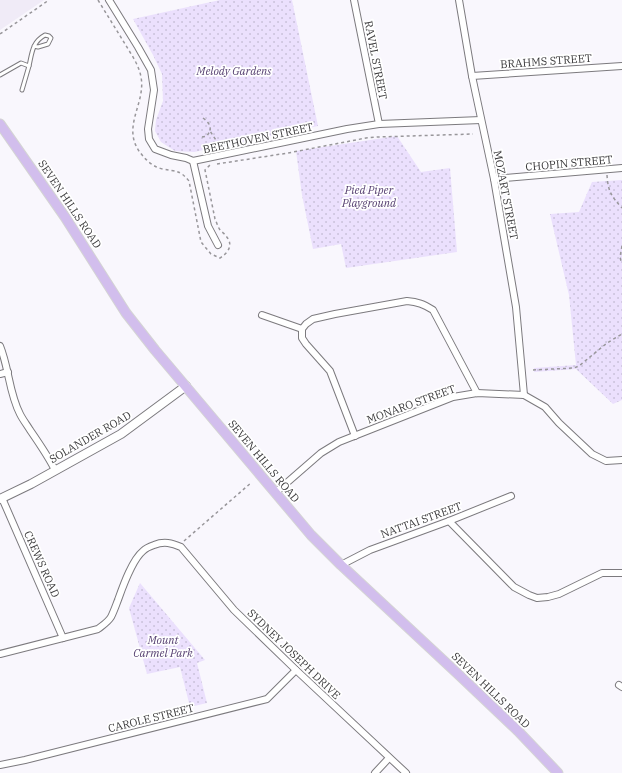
<svg xmlns="http://www.w3.org/2000/svg" width="622" height="773" font-family="'IBM Plex Serif',serif">
<style>
.built{fill:#f0ebf7}
.grass{fill:url(#grass-dots)}
.lines{fill:none;stroke-linecap:round;stroke-linejoin:round}
.lane-casing{stroke:#7c7a7e;stroke-width:5}
.street-casing{stroke:#7c7a7e;stroke-width:8}
.secondary-casing{stroke:#7c7a7e;stroke-width:10}
.primary-casing{stroke:#d4d4d4;stroke-width:11}
.path{stroke:#98969a;stroke-width:1.5;stroke-dasharray:3 3;stroke-linecap:butt}
.lane{stroke:#fff;stroke-width:3}
.street{stroke:#fff;stroke-width:6}
.secondary{stroke:#fff;stroke-width:8}
.primary{stroke:#d2beed;stroke-width:9}
.labels{text-anchor:middle;stroke-width:3.5;stroke-linejoin:round;paint-order:stroke}
.street-label{font-size:11px;fill:#3b3a3c;stroke:#fff}
.park-label{font-size:11px;font-style:italic;fill:#553f70;stroke:#fff}
</style>
<defs>
<pattern id="grass-dots" width="8" height="8" patternUnits="userSpaceOnUse"><rect width="8" height="8" fill="#ebe0fd"/><path d="M2 2h.1M6 6h.1" fill="none" stroke="#cac1da" stroke-width="1.8" stroke-linecap="round"/></pattern>
</defs>
<rect width="100%" height="100%" fill="#f9f7fd"/>
<polygon class="built" points="0,0 44,0 0,30"/>
<g class="grass">
<polygon points="220,0 292,0 318,126 194,152 175,151 161,142 155,131 156,120 163,101 162,74 153,55 133,19"/>
<polygon points="397,136 421,172 450,168 457,252 346,268 341,244 313,249 302,195 296,151"/>
<polygon points="622,180 622,400 613,404 576,369 534,372 534,368 576,365 569,295 550,214 579,212 592,182"/>
<polygon points="140,583 205,660 197,663 207,703 190,707 180,667 147,674 129,608"/>
</g>
<g class="lines">
<defs>
<g id="lane">
<path d="M 29,66 C 32,53 32,42 45,35 L 49,36 L 51,38 L 48,44 L 38,47 L 34,46"/>
<polyline points="0,75 21,63 29,66 22,90"/>
</g>
<g id="street">
<polyline points="109,0 138,47 151,70 154,90 148,129 149,139 155,149 171,155 186,158 193,161 347,129 379,124 481,120"/>
<polyline points="354,0 379,124"/>
<polyline points="459,0 472,76 494,179 516,307 524,395"/>
<polyline points="472,76 622,66"/>
<polyline points="193,161 208,226 218,245"/>
<polyline points="494,179 622,168"/>
<polyline points="262,315 302,329"/>
<path d="M 0,346 C 9,368 9,393 20,414 C 23,420 27,425 30,430 C 39,443 48,456 55,470"/>
<polyline points="0,374 8,372"/>
<path d="M 355,436 L 330,371 L 306,344 L 302,338 L 302,329 L 306,324 L 313,319 L 335,314 L 407,301 C 418,302 423,304 433,310 L 477,393"/>
<polyline points="275,493 321,453 339,442 453,397 477,393 524,395 545,407 559,423 592,454 606,461 622,460"/>
<polyline points="2,498 63,638"/>
<polyline points="449,521 514,587 529,595 537,598 548,597 559,594 602,573 622,573"/>
<polyline points="341,565 370,550 449,521 511,496"/>
<path d="M 0,654 L 98,629 C 103,625 108,622 111,617 C 114,611 116,605 118,600 C 123,586 132,560 143,551 C 146,548 151,546 154,545 C 164,541 172,543 181,547 L 234,610 L 296,670 L 406,773"/>
<polyline points="619,685 622,687"/>
<polyline points="0,765 25,760 267,699 296,670"/>
<polyline points="375,773 389,758"/>
</g>
<polyline id="secondary" points="0,499 31,484 121,434 186,386"/>
<polyline id="primary" points="0,124 65,217 126,313 155,350 311,535 341,565 459,675 518,731 558,773"/>
</defs>
<use href="#lane" class="lane-casing"/>
<use href="#street" class="street-casing"/>
<use href="#secondary" class="secondary-casing"/>
<use href="#primary" class="primary-casing"/>
<g class="path">
<path d="M 98,0 C 107,15 116,29 125,44 C 131,54 139,65 141,77 C 146,103 122,126 139,151 C 145,159 152,167 163,169 C 176,172 179,169 189,181 L 201,242 L 211,254 L 220,258 C 228,253 234,245 226,236 C 225,234 223,233 221,231 C 218,228 217,223 215,219 L 205,170 L 210,165"/>
<polyline points="0,34 49,0"/>
<path d="M 203,118 C 208,122 211,125 210,131"/>
<polyline points="202,137 207,136 210,131 221,148"/>
<polyline points="217,164 288,153 366,138 378,137 473,134"/>
<path d="M 607,175 C 608,191 611,196 622,208"/>
<polyline points="622,246 620,257 621,261 622,262"/>
<polyline points="533,370 574,368 579,366 607,343 622,334"/>
<polyline points="184,541 252,482"/>
</g>
<use href="#lane" class="lane"/>
<use href="#street" class="street"/>
<use href="#secondary" class="secondary"/>
<use href="#primary" class="primary"/>
</g>
<g class="labels">
<g class="street-label">
<text transform="translate(376 60) rotate(79)" y="4">RAVEL STREET</text>
<text transform="translate(546 61) rotate(-4)" y="4">BRAHMS STREET</text>
<text transform="translate(258 138) rotate(-12)" y="4">BEETHOVEN STREET</text>
<text transform="translate(569 163) rotate(-5)" y="4">CHOPIN STREET</text>
<text transform="translate(506 195) rotate(79)" y="4">MOZART STREET</text>
<text transform="translate(70 204) rotate(56)" y="4">SEVEN HILLS ROAD</text>
<text transform="translate(411 404) rotate(-20)" y="4">MONARO STREET</text>
<text transform="translate(90 437) rotate(-30)" y="4">SOLANDER ROAD</text>
<text transform="translate(264 461) rotate(50)" y="4">SEVEN HILLS ROAD</text>
<text transform="translate(421 520) rotate(-20)" y="4">NATTAI STREET</text>
<text transform="translate(42 564) rotate(66)" y="4">CREWS ROAD</text>
<text transform="translate(294 654) rotate(44)" y="4">SYDNEY JOSEPH DRIVE</text>
<text transform="translate(491 690) rotate(44)" y="4">SEVEN HILLS ROAD</text>
<text transform="translate(151 718) rotate(-14)" y="4">CAROLE STREET</text>
</g>
<g class="park-label">
<text x="234" y="75">Melody Gardens</text>
<text x="369" y="194">Pied Piper<tspan x="369" dy="13">Playground</tspan></text>
<text x="163" y="644">Mount<tspan x="163" dy="13">Carmel Park</tspan></text>
</g>
</g>
</svg>
